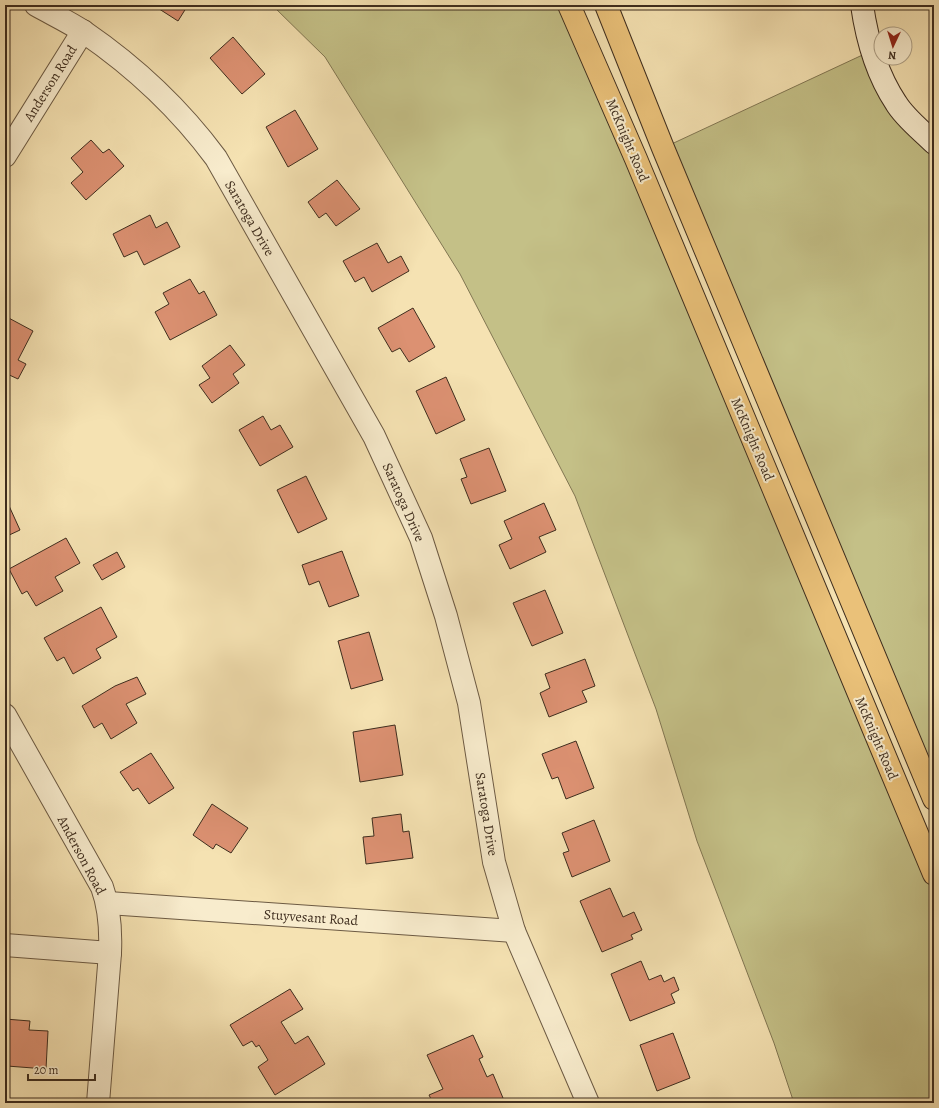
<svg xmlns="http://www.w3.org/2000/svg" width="939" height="1108" font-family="Alegreya,serif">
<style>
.green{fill:#c4c087;stroke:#817652}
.building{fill:#dc9172;stroke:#3e2d1e}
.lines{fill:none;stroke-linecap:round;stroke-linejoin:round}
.street-casing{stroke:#6c5a43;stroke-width:24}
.secondary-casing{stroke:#3e2d1e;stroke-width:24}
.highway-casing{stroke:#3e2d1e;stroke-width:24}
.street{stroke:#f8eccd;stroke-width:22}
.secondary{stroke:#f8eccd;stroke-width:22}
.highway{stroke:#eac179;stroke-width:22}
.labels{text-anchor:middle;stroke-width:4;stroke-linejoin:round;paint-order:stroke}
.street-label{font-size:14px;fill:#3e2d1e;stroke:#f8eccd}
</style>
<rect width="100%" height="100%" fill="#f5e2b2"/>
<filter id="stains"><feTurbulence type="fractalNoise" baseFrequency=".005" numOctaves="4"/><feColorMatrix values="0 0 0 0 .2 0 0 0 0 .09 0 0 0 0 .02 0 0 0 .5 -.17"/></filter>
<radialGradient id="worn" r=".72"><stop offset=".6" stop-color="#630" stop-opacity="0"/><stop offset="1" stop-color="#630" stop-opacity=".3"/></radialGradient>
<g class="green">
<polygon points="272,5 569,5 934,874 934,1103 794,1103 774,1043 697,841 656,709 575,496 460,274 325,57"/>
<polygon points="871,51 934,143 934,799 663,148"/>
</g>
<g class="building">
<polygon points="153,5 188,5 178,21"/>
<polygon points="233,37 265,74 242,94 210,58"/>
<polygon points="295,110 318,149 288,167 266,127"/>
<polygon points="91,140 103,153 109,149 124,166 86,200 71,183 83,172 71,158"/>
<polygon points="337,180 360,209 336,226 326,213 319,218 308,202"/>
<polygon points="150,215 156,228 167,222 180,247 144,265 137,251 124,257 113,234"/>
<polygon points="377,243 388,263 401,256 409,271 372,292 364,277 355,282 343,261"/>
<polygon points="190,279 199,294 204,291 217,315 170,340 155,312 169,304 163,293"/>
<polygon points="413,308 435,347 409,362 400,348 392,352 378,328"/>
<polygon points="5,316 33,331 18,360 26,364 18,379 5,373"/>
<polygon points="230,345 245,365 233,374 239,383 212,403 199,385 210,378 202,366"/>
<polygon points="446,377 465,420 436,434 416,391"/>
<polygon points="263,416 271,430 280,425 293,447 260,466 239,430"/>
<polygon points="489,448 506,491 471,504 461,479 467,477 460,459"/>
<polygon points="306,476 327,519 298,533 277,490"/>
<polygon points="5,497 20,530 5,537"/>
<polygon points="544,503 556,530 539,537 546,552 510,569 499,545 512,539 504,521"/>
<polygon points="66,538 80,563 55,577 63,591 36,606 27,591 22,594 9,569"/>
<polygon points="342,551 359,596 329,607 319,581 309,585 302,565"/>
<polygon points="117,552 125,567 102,580 93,565"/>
<polygon points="545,590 563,633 532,646 513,603"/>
<polygon points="101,607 117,637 96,649 101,658 73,674 64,657 57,661 44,638"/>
<polygon points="369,632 383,680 351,689 338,641"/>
<polygon points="585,659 595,686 582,691 587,702 549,717 540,693 550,688 545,674"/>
<polygon points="137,677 146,694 126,704 137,723 111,739 102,723 94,728 82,706 115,686"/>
<polygon points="395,725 403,775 360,782 353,732"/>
<polygon points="576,741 594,788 566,799 558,777 552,779 542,754"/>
<polygon points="151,753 174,788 149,804 138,788 133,791 120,772"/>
<polygon points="212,804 248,828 231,853 216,844 213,849 193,835"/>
<polygon points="401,814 403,832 409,831 413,858 366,864 363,837 374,836 372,818"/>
<polygon points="594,820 610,861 572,877 563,853 569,851 562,833"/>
<polygon points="610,888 623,917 634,912 642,930 631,935 633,939 602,952 580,901"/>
<polygon points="641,961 649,980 661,975 664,982 674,977 679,990 671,994 675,1003 630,1021 611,974"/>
<polygon points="290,989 303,1009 281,1022 295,1044 308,1036 325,1064 275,1095 258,1067 268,1060 259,1045 256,1047 252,1041 243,1046 230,1025"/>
<polygon points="5,1019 30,1021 29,1030 48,1031 46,1069 7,1066 8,1057 5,1057"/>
<polygon points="673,1033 690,1078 657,1091 640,1045"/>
<polygon points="473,1035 483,1057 479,1059 487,1077 493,1074 503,1098 493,1103 433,1103 429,1095 443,1089 427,1055"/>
</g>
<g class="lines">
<defs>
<g id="street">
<path d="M 36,5 C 52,14 69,22 84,32 C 135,67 179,108 216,158 L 374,436 L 421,538 L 446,616 L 469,703 L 494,862 L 514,931 L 588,1103"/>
<polyline points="5,156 83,31"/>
<path d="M 5,715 L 102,887 C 110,909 111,930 110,953 L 98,1103"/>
<polyline points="108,903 514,931"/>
<polyline points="5,945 110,953"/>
</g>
<path id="secondary" d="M 862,5 C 867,40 876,73 896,103 C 905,118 921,130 934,143"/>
<g id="highway">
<polyline points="569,5 636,159 934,874"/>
<polyline points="606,5 663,148 934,799"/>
</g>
</defs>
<use href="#street" class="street-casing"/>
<use href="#secondary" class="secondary-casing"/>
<use href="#highway" class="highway-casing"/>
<use href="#street" class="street"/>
<use href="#secondary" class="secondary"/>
<use href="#highway" class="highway"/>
</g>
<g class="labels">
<g class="street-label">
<text transform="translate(50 83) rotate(-58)" y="5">Anderson Road</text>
<text transform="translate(628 140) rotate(67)" y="5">McKnight Road</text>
<text transform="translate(250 218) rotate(60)" y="5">Saratoga Drive</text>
<text transform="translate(753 439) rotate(67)" y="5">McKnight Road</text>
<text transform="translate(404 502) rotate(66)" y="5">Saratoga Drive</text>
<text transform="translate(877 738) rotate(67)" y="5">McKnight Road</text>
<text transform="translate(487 814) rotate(81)" y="5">Saratoga Drive</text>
<text transform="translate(82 855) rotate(62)" y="5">Anderson Road</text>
<text transform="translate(311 917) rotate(4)" y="5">Stuyvesant Road</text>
</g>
</g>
<rect width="939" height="1108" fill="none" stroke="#f5e2b2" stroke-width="20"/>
<rect x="6" y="6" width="927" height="1096" fill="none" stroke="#3e2d1e" stroke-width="2"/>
<rect x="10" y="10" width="919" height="1088" fill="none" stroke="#3e2d1e"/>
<g transform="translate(893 46) rotate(184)"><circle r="19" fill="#f8eccd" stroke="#aea087"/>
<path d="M0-3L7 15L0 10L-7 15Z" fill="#8f2418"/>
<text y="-6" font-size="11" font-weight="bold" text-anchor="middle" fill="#3e2d1e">N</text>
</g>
<path d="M28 1074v6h67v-6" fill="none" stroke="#3e2d1e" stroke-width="2"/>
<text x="34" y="1074" font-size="12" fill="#3e2d1e" stroke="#f8eccd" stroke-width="3" paint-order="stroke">20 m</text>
<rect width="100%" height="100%" filter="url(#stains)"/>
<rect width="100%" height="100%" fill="url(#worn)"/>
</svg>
